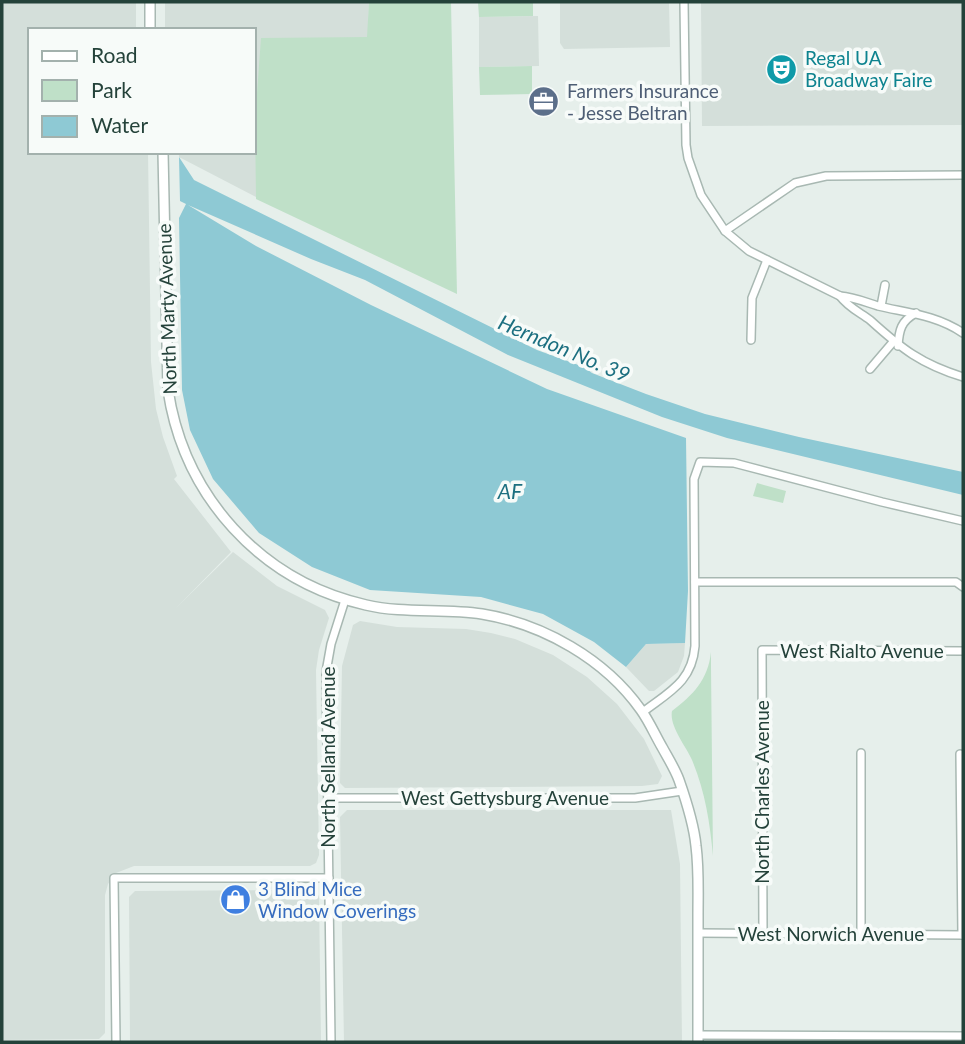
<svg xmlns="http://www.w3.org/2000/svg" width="965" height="1044" font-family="Lato,sans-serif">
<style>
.built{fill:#d4dfda}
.green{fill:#bfe0c8}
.water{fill:#8ec9d4}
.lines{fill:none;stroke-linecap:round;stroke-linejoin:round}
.minor-casing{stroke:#a8b8b2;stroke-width:10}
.tertiary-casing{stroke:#a8b8b2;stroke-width:12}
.minor{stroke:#fff;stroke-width:7}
.tertiary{stroke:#fff;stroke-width:9}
.labels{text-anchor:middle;stroke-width:7;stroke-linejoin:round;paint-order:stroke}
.culture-label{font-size:19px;fill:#0d838f;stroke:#f7fbf9;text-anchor:start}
.service-label{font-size:19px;fill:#4e5e75;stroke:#f7fbf9;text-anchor:start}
.street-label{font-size:19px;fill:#24423a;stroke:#f7fbf9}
.shop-label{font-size:19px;fill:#366cbe;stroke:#f7fbf9;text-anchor:start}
.water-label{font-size:21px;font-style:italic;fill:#1c6f80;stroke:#f7fbf9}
</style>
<rect width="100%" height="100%" fill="#e6efeb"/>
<g class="built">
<polygon points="2,2 136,2 136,30 30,30 30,152 148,152 151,362 156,409 163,437 177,476 174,479 231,552 176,608 233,552 277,586 325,610 329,618 319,650 316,670 319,855 316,863 310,866 134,866 116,873 108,884 105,895 105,1033 99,1039 2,1040"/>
<polygon points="165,2 369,2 368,37 256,197 179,157 179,152 254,152 254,30 165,30"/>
<polygon points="560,2 669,2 670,47 564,49 560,43"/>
<polygon points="701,2 963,2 963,125 702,126"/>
<polygon points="538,16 539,66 479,67 479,17"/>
<polygon points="360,621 397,627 466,629 491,633 515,639 553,655 587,677 617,704 644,739 662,776 658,784 642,786 345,788 340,783 342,666 353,625"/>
<polygon points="685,643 684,656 678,672 654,691 649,691 626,667 646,644"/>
<polygon points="347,810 671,810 680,864 682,1042 344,1042 340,817"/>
<polygon points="313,890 319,896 321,1042 130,1042 129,897 135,891"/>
</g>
<g class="green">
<polygon points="369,2 451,2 457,294 256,199 255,121 261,38 367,37"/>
<polygon points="478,2 533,2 533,16 479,17"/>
<polygon points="532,66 532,94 480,95 479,67"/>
<polygon points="757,483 786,491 783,503 753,496"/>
<path d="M 711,652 L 711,667 L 713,856 C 710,823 705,791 692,760 C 686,746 669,726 672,711 C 693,695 708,680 711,652 Z"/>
</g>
<polygon class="water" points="179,157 194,180 537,350 584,367 592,373 646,394 705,414 799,437 963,472 963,495 727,438 662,417 508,355 365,280 311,259 188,205 256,246 371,305 547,389 686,438 688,591 685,643 646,644 626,667 594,642 543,614 481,597 370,590 312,567 259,533 213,479 190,430 182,390 179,218 186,204 180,201"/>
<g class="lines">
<defs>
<g id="minor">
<path d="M 684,2 L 686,145 L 688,158 L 701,195 L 725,231 L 749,251 L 840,296 C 854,297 865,302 878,306 C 908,313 936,315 963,333"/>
<polyline points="725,231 795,183 826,176 963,175"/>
<path d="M 840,296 C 848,307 859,312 870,320 C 902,349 921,364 963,377"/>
<polyline points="881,306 885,285"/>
<polyline points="751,340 752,298 767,260"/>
<path d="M 898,346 C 899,330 901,321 916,313"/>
<polyline points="870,369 893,342"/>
<polyline points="695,582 956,582 963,587"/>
<path d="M 643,712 C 669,692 692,682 695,646 L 694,479 L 700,462 L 734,463 L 882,502 L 963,521"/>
<polyline points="861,753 861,934"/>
<polyline points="960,754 962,935"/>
<polyline points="328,798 635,798 682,791"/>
<polyline points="698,933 963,935"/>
<polyline points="763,934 762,650 963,651"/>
<polyline points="698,1035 963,1036"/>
<polyline points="116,1042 114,878 329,878"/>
<polyline points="331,1042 326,672 331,644 345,600"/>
</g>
<g id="tertiary">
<polyline points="150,30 150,2"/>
<path d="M 163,152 L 168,390 C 184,496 260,581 366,605 C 404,614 443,608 482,614 C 543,624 605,659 641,710 C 649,721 655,735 662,747 C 668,758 675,769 679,780 C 686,800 694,825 696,846 C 699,869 698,893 698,915 C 698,958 698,1000 698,1042"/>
</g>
</defs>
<use href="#minor" class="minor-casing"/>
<use href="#tertiary" class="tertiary-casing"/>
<use href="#minor" class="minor"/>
<use href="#tertiary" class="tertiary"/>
</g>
<defs>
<symbol id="theatre-disc" viewBox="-11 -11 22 22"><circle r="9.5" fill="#0f9aa8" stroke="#f7fbf9"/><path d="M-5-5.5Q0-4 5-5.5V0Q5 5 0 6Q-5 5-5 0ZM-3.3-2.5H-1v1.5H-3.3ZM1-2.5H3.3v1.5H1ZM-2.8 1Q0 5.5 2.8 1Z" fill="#fff"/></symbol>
<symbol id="office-disc" viewBox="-11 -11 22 22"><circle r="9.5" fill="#5c6f8a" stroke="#f7fbf9"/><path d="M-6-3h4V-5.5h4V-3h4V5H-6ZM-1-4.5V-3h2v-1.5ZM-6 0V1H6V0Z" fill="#fff"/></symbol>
<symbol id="shop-disc" viewBox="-11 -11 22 22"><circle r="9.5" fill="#3f7fe0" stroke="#f7fbf9"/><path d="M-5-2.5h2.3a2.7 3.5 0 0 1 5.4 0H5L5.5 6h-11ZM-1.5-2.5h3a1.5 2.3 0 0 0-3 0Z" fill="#fff"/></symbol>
</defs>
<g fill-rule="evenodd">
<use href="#theatre-disc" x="764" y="52" width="35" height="35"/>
<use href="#office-disc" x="526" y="84" width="35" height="35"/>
<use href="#shop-disc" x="218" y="882" width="35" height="35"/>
</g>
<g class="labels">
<g class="culture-label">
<text x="805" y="65">Regal UA<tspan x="805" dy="22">Broadway Faire</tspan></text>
</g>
<g class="service-label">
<text x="567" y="98">Farmers Insurance<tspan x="567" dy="22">- Jesse Beltran</tspan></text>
</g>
<g class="street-label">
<text transform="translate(167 309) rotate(-92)" y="7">North Marty Avenue</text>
<text x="862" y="658">West Rialto Avenue</text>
<text transform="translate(328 757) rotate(-90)" y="7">North Selland Avenue</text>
<text transform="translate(762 792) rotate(-90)" y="7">North Charles Avenue</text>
<text x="505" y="805">West Gettysburg Avenue</text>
<text x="831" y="941">West Norwich Avenue</text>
</g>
<g class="shop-label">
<text x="258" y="896">3 Blind Mice<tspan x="258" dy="22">Window Coverings</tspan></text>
</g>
<g class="water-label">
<text transform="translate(564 349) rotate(23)" y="7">Herndon No. 39</text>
<text x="510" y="499">AF</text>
</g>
</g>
<rect width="965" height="1044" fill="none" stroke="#24423a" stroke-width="7"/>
<rect x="28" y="28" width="228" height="126" fill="#f7fbf9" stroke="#a3b1ad" stroke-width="2"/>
<rect x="42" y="51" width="35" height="10" fill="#ffffff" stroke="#a3b1ad" stroke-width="2"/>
<text x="91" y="63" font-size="21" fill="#24423a">Road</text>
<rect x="42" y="80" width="35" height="21" fill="#bfe0c8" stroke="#a3b1ad" stroke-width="2"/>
<text x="91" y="98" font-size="21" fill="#24423a">Park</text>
<rect x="42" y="116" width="35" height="21" fill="#8ec9d4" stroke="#a3b1ad" stroke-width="2"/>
<text x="91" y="133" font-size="21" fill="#24423a">Water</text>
</svg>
